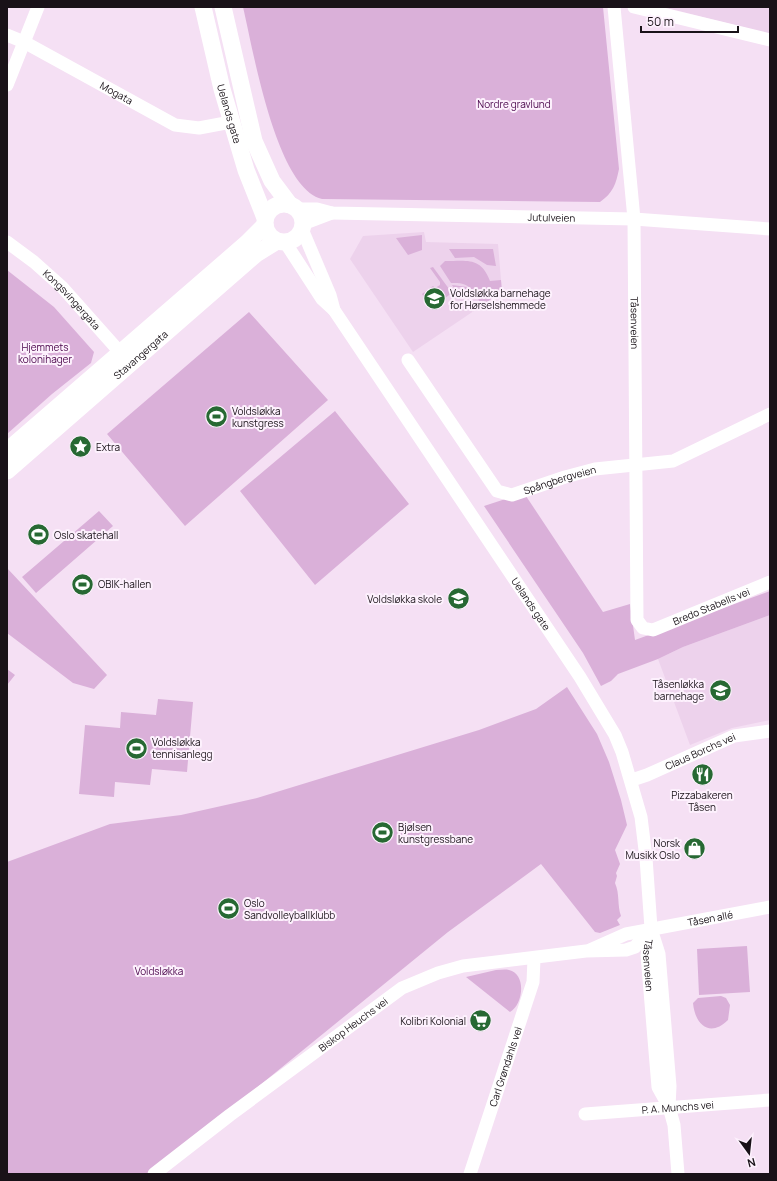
<svg xmlns="http://www.w3.org/2000/svg" width="777" height="1181" viewBox="0 0 777 1181" font-family="Manrope,sans-serif">
	<style>
		.built { fill: #edd2ec }
		.green { fill: #dab0d9 }
		.lines { fill: none; stroke-linecap: round; stroke-linejoin: round }
		.minor { stroke: #fff; stroke-width: 13 }
		.major { stroke: #fff; stroke-width: 17 }
		.labels { text-anchor: middle; stroke-width: 4; stroke-linejoin: round; paint-order: stroke }
		.street-label { font-size: 10px; fill: #191218; stroke: #fdf1fd }
		.park-label { font-size: 10px; fill: #49044a; stroke: #fdf1fd }
		.poi-label { font-size: 10px; fill: #191218; stroke: #fdf1fd; text-anchor: start }
	</style>
	<rect width="100%" height="100%" fill="#f5e0f4"/>
	<path class="built" d="M 663,7 L 770,7 L 770,34 Z
		M 424,232 L 426,242 L 498,244 L 502,292 L 413,352 L 350,259 L 363,236 Z
		M 770,615 L 770,720 L 732,728 L 690,745 L 658,659 L 683,647 Z"/>
	<path class="green" d="M 243,7 L 603,7 L 619,169 C 616,184 613,193 600,202 L 322,199 C 276,188 253,49 243,7 Z
		M 422,235 L 422,250 L 408,255 L 396,238 Z
		M 449,249 L 493,249 L 496,266 L 487,265 L 474,257 L 455,258 Z
		M 445,261 C 468,261 481,257 490,281 L 501,280 L 502,292 L 482,305 C 472,290 471,282 451,283 L 440,266 Z
		M 433,267 L 452,293 L 431,308 L 422,294 L 433,286 L 435,288 L 440,285 L 440,282 L 430,268 Z
		M 7,270 L 54,307 L 94,352 L 91,363 L 52,394 L 7,434 Z
		M 452,285 L 467,287 L 473,296 L 469,299 L 461,287 L 454,288 Z
		M 249,312 L 328,400 L 185,526 L 107,434 Z
		M 335,411 L 409,504 L 315,585 L 240,491 Z
		M 524,493 L 603,612 L 630,604 L 635,640 L 770,591 L 770,615 L 683,647 L 658,659 L 618,674 L 611,681 L 601,686 L 583,653 L 484,506 Z
		M 99,511 L 113,526 L 36,593 L 22,577 Z
		M 7,568 L 107,675 L 94,689 L 73,683 L 7,633 Z
		M 7,669 L 15,675 L 7,685 Z
		M 567,687 L 597,734 L 609,762 L 621,800 L 627,825 L 615,850 L 620,864 L 616,873 L 617,876 L 615,883 C 620,894 617,905 621,916 L 617,920 L 620,925 L 600,933 L 595,932 L 541,864 L 448,932 L 151,1174 L 7,1174 L 7,862 L 110,824 L 181,815 L 257,798 L 479,730 L 536,709 Z
		M 158,699 L 193,702 L 187,772 L 152,769 L 150,785 L 115,782 L 114,797 L 79,794 L 85,725 L 120,728 L 121,712 L 156,715 Z
		M 747,946 L 750,992 L 699,995 L 697,949 Z
		M 496,970 C 500,970 505,969 509,970 C 527,974 523,1005 510,1012 L 466,977 Z
		M 721,996 L 726,998 L 730,1005 L 728,1020 C 710,1038 695,1025 693,1003 L 698,998 Z"/>
	<g class="lines">
		<g class="minor">
			<path id="s1" d="M 614,7 L 634,219 L 637,620 L 643,628 L 653,630 L 770,582"/>
			<path d="M 634,7 L 770,40"/>
			<path id="s2" d="M 7,35 L 24,42 L 175,125 L 199,128 L 231,122"/>
			<path d="M 7,85 L 38,7"/>
			<path id="s3" d="M 296,209 L 317,209 L 332,213 L 634,219 L 770,229"/>
			<path d="M 303,224 L 332,213"/>
			<path d="M 302,229 L 330,295 L 334,310"/>
			<path id="s4" d="M 7,242 L 34,262 L 62,287 L 126,359"/>
			<path id="s5" d="M 285,242 L 322,299 L 334,310 L 580,677 L 615,735 L 622,752 L 641,817 L 646,858 L 651,928 L 647,955 L 658,1087 L 669,1107 L 674,1125 L 678,1174"/>
			<path id="s6" d="M 408,360 L 497,491 L 512,495 L 565,477 L 595,469 L 673,461 L 770,414"/>
			<path id="s7" d="M 632,780 L 647,775 L 734,736 L 770,731"/>
			<path d="M 652,932 L 659,954 L 670,1086 L 669,1107"/>
			<path id="s8" d="M 590,950 L 626,934 L 770,907"/>
			<path id="s9" d="M 585,1114 L 770,1100"/>
			<path id="s10" d="M 154,1174 L 230,1115 L 402,988 L 438,973 L 463,966 L 586,951 L 626,950 L 635,947 L 650,929"/>
			<path id="s11" d="M 470,1174 L 533,982 L 534,959"/>
		</g>
		<g class="major">
			<path id="s12" d="M 203,7 L 222,89 L 246,170 L 265,218"/>
			<path d="M 223,7 L 254,141 L 272,181 L 290,205"/>
			<circle cx="284" cy="223" r="19"/>
			<path d="M 7,451 L 247,243 L 265,225"/>
			<path id="s13" d="M 7,471 L 256,254 L 277,241"/>
		</g>
	</g>
	<defs>
		<symbol id="school-disc" viewBox="-11 -11 22 22"><circle r="9.5" fill="#276933" stroke="#fdf1fd"/><path d="M0-5L7-2L0 1L-7-2ZM-4 1L0 2.5L4 1V4Q0 6-4 4Z" fill="#fff"/></symbol>
		<symbol id="stadium-disc" viewBox="-11 -11 22 22"><circle r="9.5" fill="#276933" stroke="#fdf1fd"/><path d="M0-5a6.5 5 0 1 0 0 10a6.5 5 0 1 0 0-10ZM-3.5-1.8h7v3.6h-7Z" fill="#fff"/></symbol>
		<symbol id="sight-disc" viewBox="-11 -11 22 22"><circle r="9.5" fill="#276933" stroke="#fdf1fd"/><path d="M0-6L1.8-2.2L6-1.7L2.9 1.2L3.7 5.4L0 3.3L-3.7 5.4L-2.9 1.2L-6-1.7L-1.8-2.2Z" fill="#fff"/></symbol>
		<symbol id="restaurant-disc" viewBox="-11 -11 22 22"><circle r="9.5" fill="#276933" stroke="#fdf1fd"/><path d="M-5-6h1v4h1v-4h1v4h1v-4h1v5L-1.5 .5V6h-2V.5L-5-1ZM5-6V6H3V1.5H1.5Q1.5-4 5-6Z" fill="#fff"/></symbol>
		<symbol id="shop-disc" viewBox="-11 -11 22 22"><circle r="9.5" fill="#276933" stroke="#fdf1fd"/><path d="M-5-2.5h2.3a2.7 3.5 0 0 1 5.4 0H5L5.5 6h-11ZM-1.5-2.5h3a1.5 2.3 0 0 0-3 0Z" fill="#fff"/></symbol>
		<symbol id="supermarket-disc" viewBox="-11 -11 22 22"><circle r="9.5" fill="#276933" stroke="#fdf1fd"/><path d="M-6-5.5h2.5l.6 2H6L4.5 2H-2.5L-4.4-4H-6ZM-1.5 3.2a1.3 1.3 0 1 0 .1 0ZM3 3.2a1.3 1.3 0 1 0 .1 0Z" fill="#fff"/></symbol>
	</defs>
	<g fill-rule="evenodd">
		<use href="#school-disc" x="422" y="286" width="25" height="25"/>
		<use href="#stadium-disc" x="204" y="404" width="25" height="25"/>
		<use href="#sight-disc" x="68" y="434" width="25" height="25"/>
		<use href="#stadium-disc" x="26" y="522" width="25" height="25"/>
		<use href="#stadium-disc" x="70" y="572" width="25" height="25"/>
		<use href="#school-disc" x="446" y="586" width="25" height="25"/>
		<use href="#school-disc" x="708" y="678" width="25" height="25"/>
		<use href="#stadium-disc" x="124" y="736" width="25" height="25"/>
		<use href="#restaurant-disc" x="690" y="762" width="25" height="25"/>
		<use href="#stadium-disc" x="370" y="820" width="25" height="25"/>
		<use href="#shop-disc" x="682" y="836" width="25" height="25"/>
		<use href="#stadium-disc" x="216" y="896" width="25" height="25"/>
		<use href="#supermarket-disc" x="468" y="1008" width="25" height="25"/>
	</g>
	<g class="labels">
		<g class="street-label">
			<text dy="4" stroke="none"><textPath href="#s2" startOffset="124">Mogata</textPath></text>
			<text dy="4" stroke="none"><textPath href="#s12" startOffset="110">Uelands gate</textPath></text>
			<text dy="4" stroke="none"><textPath href="#s3" startOffset="256">Jutulveien</textPath></text>
			<text dy="4" stroke="none"><textPath href="#s4" startOffset="87">Kongsvingergata</textPath></text>
			<text dy="4" stroke="none"><textPath href="#s1" startOffset="317">Tåsenveien</textPath></text>
			<text dy="4" stroke="none"><textPath href="#s13" startOffset="177">Stavangergata</textPath></text>
			<text dy="4" stroke="none"><textPath href="#s6" startOffset="224">Spångbergveien</textPath></text>
			<text dy="4" stroke="none"><textPath href="#s5" startOffset="438">Uelands gate</textPath></text>
			<text dy="4" stroke="none"><textPath href="#s1" startOffset="697">Bredo Stabells vei</textPath></text>
			<text dy="4" stroke="none"><textPath href="#s7" startOffset="74">Claus Borchs vei</textPath></text>
			<text dy="4" stroke="none"><textPath href="#s8" startOffset="125">Tåsen allé</textPath></text>
			<text dy="4" stroke="none"><textPath href="#s5" startOffset="829">Tåsenveien</textPath></text>
			<text dy="4" stroke="none"><textPath href="#s10" startOffset="249">Biskop Heuchs vei</textPath></text>
			<text dy="4" stroke="none"><textPath href="#s11" startOffset="113">Carl Grøndahls vei</textPath></text>
			<text dy="4" stroke="none"><textPath href="#s9" startOffset="93">P. A. Munchs vei</textPath></text>
		</g>
		<g class="park-label">
			<text x="514" y="108">Nordre gravlund</text>
			<text x="45" y="351">Hjemmets<tspan x="45" dy="12">kolonihager</tspan></text>
			<text x="159" y="975">Voldsløkka</text>
		</g>
		<g class="poi-label">
			<text x="450" y="297">Voldsløkka barnehage<tspan x="450" dy="12">for Hørselshemmede</tspan></text>
			<text x="232" y="415">Voldsløkka<tspan x="232" dy="12">kunstgress</tspan></text>
			<text x="96" y="451">Extra</text>
			<text x="54" y="539">Oslo skatehall</text>
			<text x="98" y="588">OBIK-hallen</text>
			<text x="442" y="603" text-anchor="end">Voldsløkka skole</text>
			<text x="704" y="688" text-anchor="end">Tåsenløkka<tspan x="704" dy="12">barnehage</tspan></text>
			<text x="152" y="746">Voldsløkka<tspan x="152" dy="12">tennisanlegg</tspan></text>
			<text x="702" y="799" text-anchor="middle">Pizzabakeren<tspan x="702" dy="12">Tåsen</tspan></text>
			<text x="398" y="831">Bjølsen<tspan x="398" dy="12">kunstgressbane</tspan></text>
			<text x="680" y="847" text-anchor="end">Norsk<tspan x="680" dy="12">Musikk Oslo</tspan></text>
			<text x="244" y="907">Oslo<tspan x="244" dy="12">Sandvolleyballklubb</tspan></text>
			<text x="466" y="1025" text-anchor="end">Kolibri Kolonial</text>
		</g>
	</g>
	<rect width="777" height="1181" fill="none" stroke="#191218" stroke-width="16"/>
	<g transform="translate(749 1153) rotate(165)" stroke="#fdf1fd" stroke-width="3" paint-order="stroke">
	<path d="M0-3L7 15L0 10L-7 15Z" fill="#191218"/>
	<text y="-6" font-size="11" font-weight="bold" text-anchor="middle" fill="#191218">N</text>
	</g>
	<path d="M641 26v6h97v-6" fill="none" stroke="#191218" stroke-width="2"/>
	<text x="647" y="26" font-size="12" fill="#191218" stroke="#fdf1fd" stroke-width="3" paint-order="stroke">50 m</text>
</svg>
